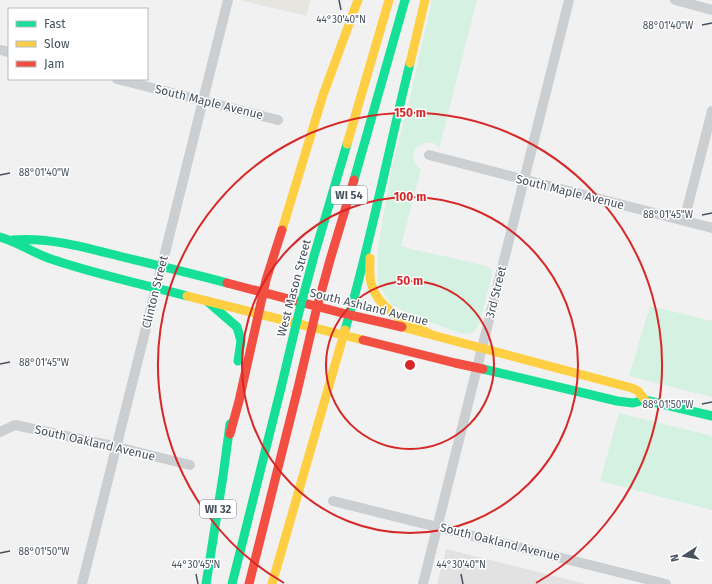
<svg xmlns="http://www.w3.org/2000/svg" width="712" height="584" viewBox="0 0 712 584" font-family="'Fira Sans',sans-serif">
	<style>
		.commercial { fill: #e6e5df }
		.education { fill: #e3e2e3 }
		.green { fill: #d4f1e1 }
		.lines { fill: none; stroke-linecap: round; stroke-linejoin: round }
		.street { stroke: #cccfd2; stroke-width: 10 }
		.fast { stroke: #16e098; stroke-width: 9 }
		.slow { stroke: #ffcf43; stroke-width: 9 }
		.jam { stroke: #f24e42; stroke-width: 9 }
		.fast-bridge { stroke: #16e098; stroke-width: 9 }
		.slow-bridge { stroke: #ffcf43; stroke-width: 9 }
		.jam-bridge { stroke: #f24e42; stroke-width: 9 }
		.ticks { fill: none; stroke: #47515e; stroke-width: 1.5 }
		.ring { fill: none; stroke: #d62828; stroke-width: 2 }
		.labels { text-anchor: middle; stroke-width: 3; stroke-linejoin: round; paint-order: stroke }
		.shield { fill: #fff; stroke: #7e858e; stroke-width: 1 }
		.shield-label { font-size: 11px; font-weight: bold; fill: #47515e }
		.street-label { font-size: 12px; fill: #47515e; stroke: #fff }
		.ticks-label { font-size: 10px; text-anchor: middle; fill: #47515e; stroke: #fff; stroke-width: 3; stroke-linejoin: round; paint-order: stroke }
		.centre { fill: #d62828; stroke: #fff; stroke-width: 2 }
		.ring-label { font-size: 12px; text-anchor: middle; font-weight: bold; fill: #d62828; stroke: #fff; stroke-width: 3; stroke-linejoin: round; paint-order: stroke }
	</style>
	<rect width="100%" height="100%" fill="#f1f1f1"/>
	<path class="commercial" d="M 239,0 L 311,0 L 306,16 Z"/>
	<path class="education" d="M 446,549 L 586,584 L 437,584 Z"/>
	<path class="green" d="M 432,0 L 477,0 L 439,148 L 434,143 C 415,139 405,159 421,169 L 401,246 C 423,253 447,256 469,262 C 477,264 488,265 493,271 C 490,283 487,294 484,306 C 482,313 481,324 475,330 C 472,334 466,334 460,333 L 410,315 L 391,304 L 378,284 L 377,255 L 391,170 L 407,110 Z
		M 650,306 L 712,321 L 712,397 L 629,376 Z
		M 619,413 L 712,436 L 712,510 L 600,481 Z"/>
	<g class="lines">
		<path class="street" d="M 675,0 L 712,10
			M 0,50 L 9,52
			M 117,79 L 278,120
			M 429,155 L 712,228
			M 684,221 L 712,111
			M 0,432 L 15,425 L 117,447 L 190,465
			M 333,501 L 666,584
			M 82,584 L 153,300 L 165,253 L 228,0
			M 423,584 L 569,0"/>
		<path class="fast" d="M 0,237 C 18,242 33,253 51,259 C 95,274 141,284 187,296
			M 13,240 C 52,237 90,249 127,258 C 160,266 194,274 227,283
			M 207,301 L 237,327 L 241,341 L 238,361
			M 345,330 C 371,242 388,152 410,63
			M 483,369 L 617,401 L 633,403 L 645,400 L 712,416
			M 206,584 L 223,476 L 230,424
			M 232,584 L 281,388"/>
		<path class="slow" d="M 410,63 L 425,0
			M 282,230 L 323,95 L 358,0
			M 370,258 C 370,266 369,275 371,283 C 378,310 407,322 430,334
			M 187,296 L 363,340
			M 402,327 L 632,388 L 638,391 L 645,400
			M 272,584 L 345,330"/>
		<path class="jam" d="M 227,283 L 350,315 L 402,327
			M 363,340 L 455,363 L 483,369
			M 230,434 L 239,401 L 266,280 L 282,230
			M 249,584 L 297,392"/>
		<path class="fast-bridge" d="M 354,180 L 405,0
			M 281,388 L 299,312 L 314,256 L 347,144"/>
		<path class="slow-bridge" d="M 347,144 L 389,0"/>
		<path class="jam-bridge" d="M 297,392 L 316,311 L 330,260 L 354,180"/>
	</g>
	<path class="ticks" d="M 339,0 L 341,10M 702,25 L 712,23M 0,175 L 10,173M 702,215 L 712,213M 0,364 L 10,362M 702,404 L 712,402M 0,553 L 10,551M 196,574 L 198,584M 461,574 L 463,584"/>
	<g class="ring">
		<circle cx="410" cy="365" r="84"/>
		<circle cx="410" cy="365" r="168"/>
		<path d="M284 583A252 252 0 1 1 536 583"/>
	</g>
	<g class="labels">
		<g class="shield">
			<rect x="331" y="186" width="36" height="18" rx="3"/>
			<rect x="200" y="500" width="36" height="18" rx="3"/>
		</g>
		<g class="shield-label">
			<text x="349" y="199">WI 54</text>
			<text x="218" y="513">WI 32</text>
		</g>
		<g class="street-label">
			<text transform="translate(209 102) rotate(14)" y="4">South Maple Avenue</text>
			<text transform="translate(570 192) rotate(14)" y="4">South Maple Avenue</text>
			<text transform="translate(294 288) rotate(-75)" y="4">West Mason Street</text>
			<text transform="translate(155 292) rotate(-76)" y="4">Clinton Street</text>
			<text transform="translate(496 292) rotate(-76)" y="4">3rd Street</text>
			<text transform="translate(369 307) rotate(14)" y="4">South Ashland Avenue</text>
			<text transform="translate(95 443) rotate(13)" y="4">South Oakland Avenue</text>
			<text transform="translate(500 542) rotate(14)" y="4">South Oakland Avenue</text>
		</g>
	</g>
	<g class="ticks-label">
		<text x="341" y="23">44°30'40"N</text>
		<text x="668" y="29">88°01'40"W</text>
		<text x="44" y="176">88°01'40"W</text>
		<text x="668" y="218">88°01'45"W</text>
		<text x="44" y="366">88°01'45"W</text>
		<text x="668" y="408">88°01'50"W</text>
		<text x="44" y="555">88°01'50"W</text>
		<text x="196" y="568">44°30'45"N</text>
		<text x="461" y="568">44°30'40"N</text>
	</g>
	<circle cx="410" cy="365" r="6" class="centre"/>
	<g class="ring-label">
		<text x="410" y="117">150 m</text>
		<text x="410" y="201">100 m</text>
		<text x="410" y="285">50 m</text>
	</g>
	<rect x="8" y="8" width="140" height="72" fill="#ffffff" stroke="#b5b9bf"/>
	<rect x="16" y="21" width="20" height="6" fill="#16e098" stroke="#b5b9bf"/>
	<text x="44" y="28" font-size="12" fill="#47515e">Fast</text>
	<rect x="16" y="41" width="20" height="6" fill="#ffcf43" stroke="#b5b9bf"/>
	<text x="44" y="48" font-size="12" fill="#47515e">Slow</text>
	<rect x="16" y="61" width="20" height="6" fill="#f24e42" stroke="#b5b9bf"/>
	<text x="44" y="68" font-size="12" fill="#47515e">Jam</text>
	<g transform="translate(684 556) rotate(258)" stroke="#ffffff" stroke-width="3" paint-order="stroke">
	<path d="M0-3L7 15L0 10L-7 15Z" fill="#47515e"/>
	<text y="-6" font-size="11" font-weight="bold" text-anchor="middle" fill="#47515e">N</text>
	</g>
</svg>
